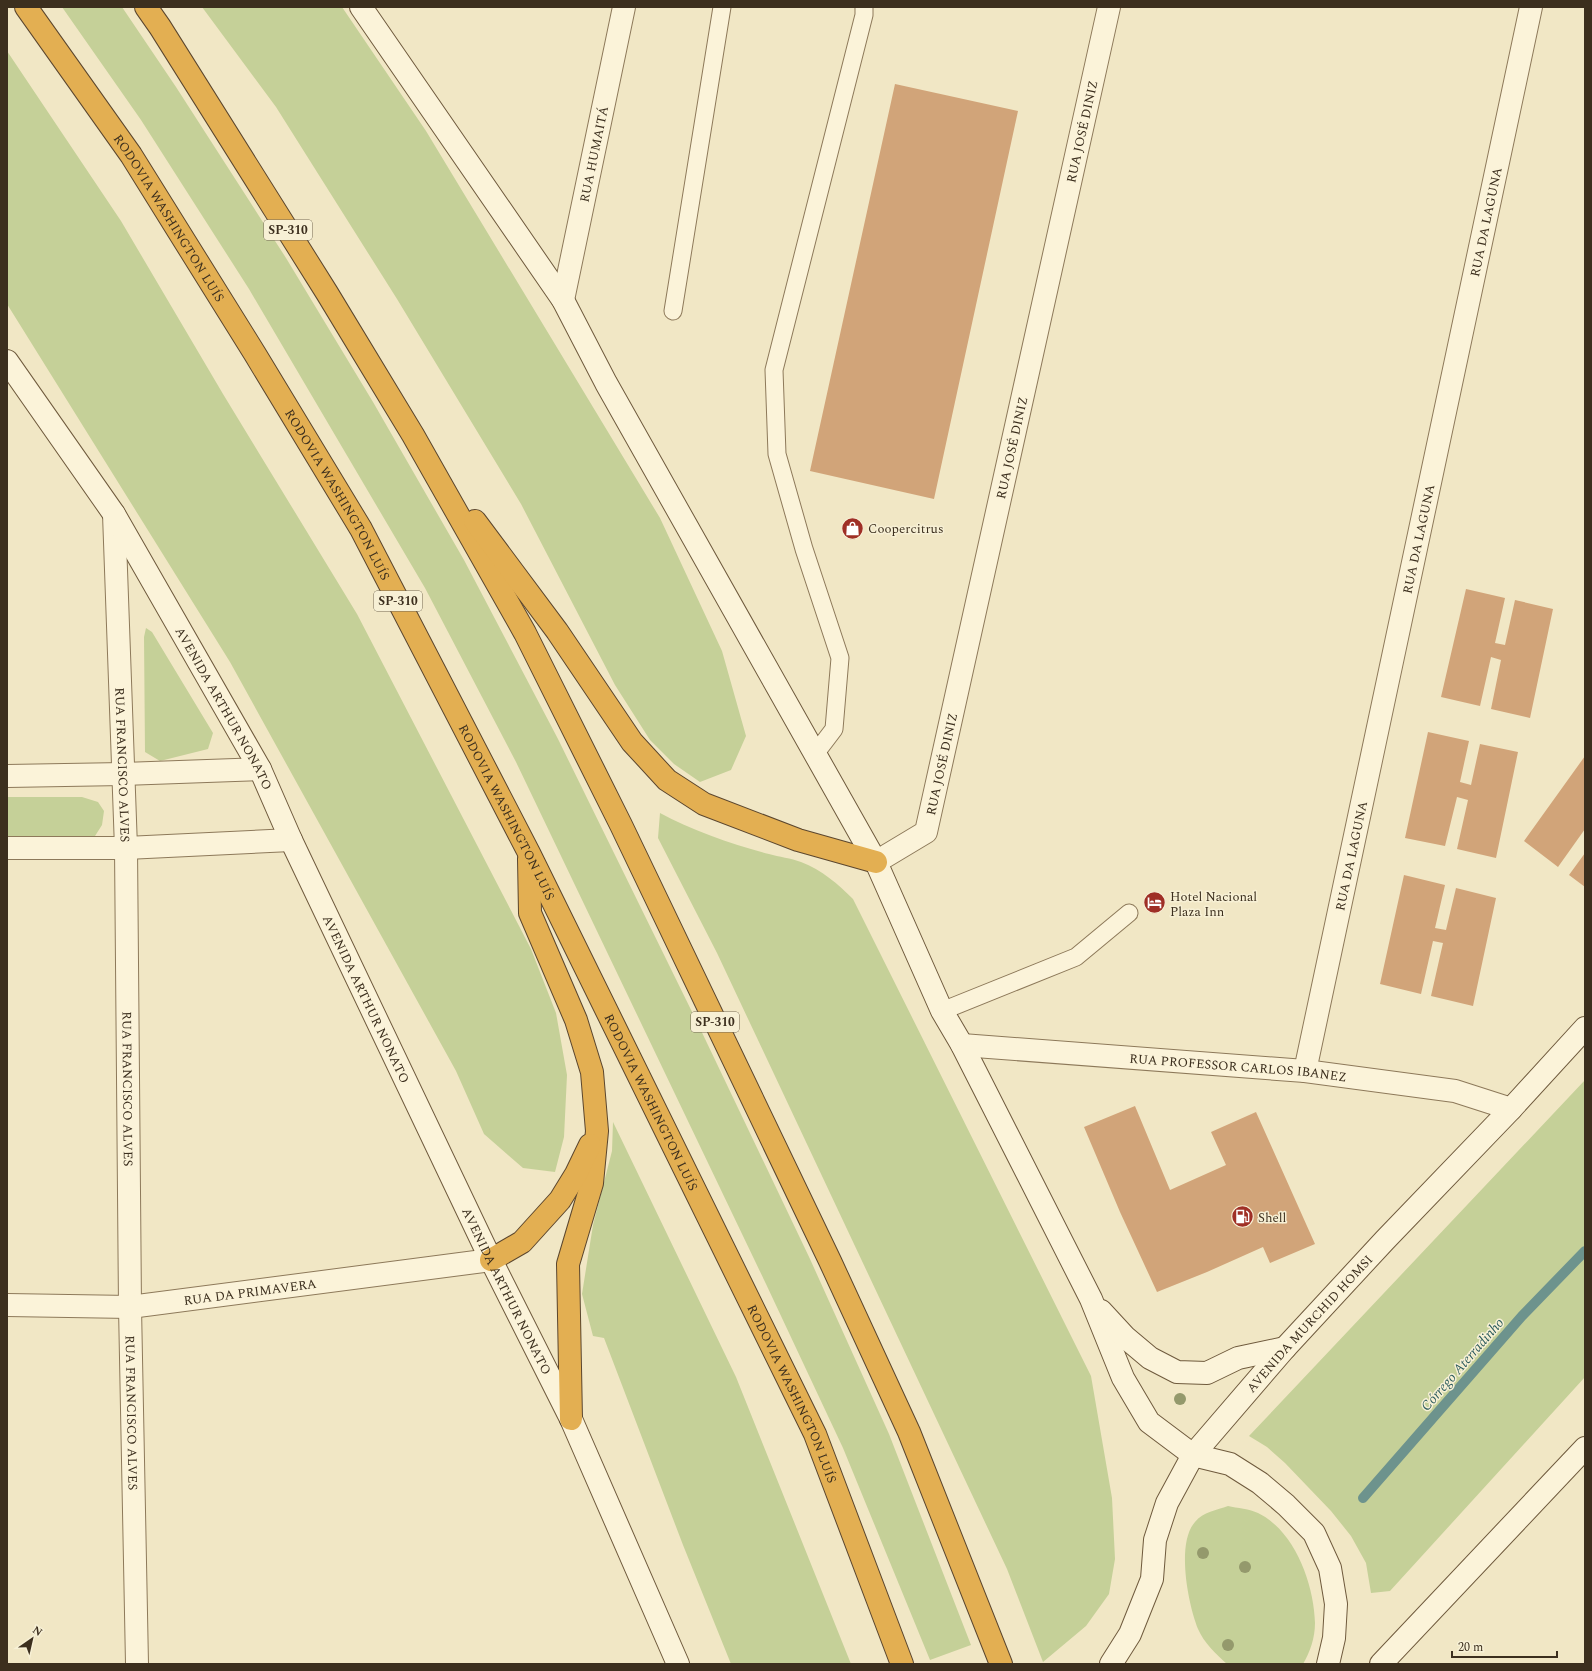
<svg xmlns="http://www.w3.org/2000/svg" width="1592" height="1671" viewBox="0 0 1592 1671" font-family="Spectral,serif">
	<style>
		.green { fill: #c5d098 }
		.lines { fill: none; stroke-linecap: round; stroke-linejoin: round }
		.stream { stroke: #6d938d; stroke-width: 10 }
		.building { fill: #d1a479 }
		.service-casing { stroke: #8d795a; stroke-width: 19 }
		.minor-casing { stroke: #8d795a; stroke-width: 24 }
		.tertiary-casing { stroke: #8d795a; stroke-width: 24 }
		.secondary-casing { stroke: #6f5a3d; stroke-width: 24 }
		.motorway-casing { stroke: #5b462e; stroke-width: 24 }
		.service { stroke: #fbf3d9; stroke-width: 17 }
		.minor { stroke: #fbf3d9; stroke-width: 22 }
		.tertiary { stroke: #fbf3d9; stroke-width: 22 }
		.secondary { stroke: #fbf3d9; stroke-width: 22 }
		.motorway { stroke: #e3af52; stroke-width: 22 }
		.tree { fill: #94996c }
		.labels { text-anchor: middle; stroke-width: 3; stroke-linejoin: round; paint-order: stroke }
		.shield { fill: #f7f0d5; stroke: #746955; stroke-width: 1 }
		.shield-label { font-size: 12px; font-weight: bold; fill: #3c2f1e }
		.street-label { font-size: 13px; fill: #3c2f1e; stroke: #f7f0d5 }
		.poi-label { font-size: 13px; fill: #3c2f1e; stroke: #f7f0d5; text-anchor: start }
		.water-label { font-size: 14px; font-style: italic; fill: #2d5c5d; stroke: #f7f0d5 }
	</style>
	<rect width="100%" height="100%" fill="#f1e7c5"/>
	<path class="green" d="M 62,7 L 122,7 L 176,87 L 286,258 L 373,402 L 464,560 L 558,739 L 696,1020 L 810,1259 L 889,1434 L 971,1645 L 930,1660 L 843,1448 L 766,1284 L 516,762 L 425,588 L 249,289 L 141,120 Z
		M 202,7 L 342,7 L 426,131 L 660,518 L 722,651 L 746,736 L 731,770 L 700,782 L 674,764 L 650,740 L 615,685 L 521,504 L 397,299 L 276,107 Z
		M 7,51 L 121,221 L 223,394 L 357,614 L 531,949 L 556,1013 L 567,1075 L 564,1137 L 555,1172 L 523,1168 L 484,1134 L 456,1071 L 230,662 L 7,304 Z
		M 146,628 L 152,632 L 213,733 L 208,749 L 160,761 L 145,752 L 144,637 Z
		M 7,797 L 82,797 L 98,802 L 104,811 L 102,825 L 95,836 L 64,839 L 7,839 Z
		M 660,813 C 691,830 734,845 769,854 C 779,857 791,858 801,862 C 822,870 838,884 853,899 L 1091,1376 L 1112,1498 L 1115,1559 L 1109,1594 L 1086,1626 L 1043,1662 L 1007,1569 L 717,953 L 658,838 Z
		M 1585,1080 L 1585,1377 L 1390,1591 L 1371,1593 L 1366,1563 L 1351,1536 L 1331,1511 L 1285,1463 L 1267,1447 L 1249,1436 Z
		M 613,1122 L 736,1377 L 851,1664 L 731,1664 L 683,1545 L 604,1338 L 593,1336 L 582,1294 L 593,1225 L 612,1151 Z
		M 1228,1506 C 1237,1508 1250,1509 1258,1513 C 1295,1531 1314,1584 1315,1623 C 1315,1638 1310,1652 1303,1664 L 1227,1664 C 1216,1654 1204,1643 1198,1629 C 1188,1604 1176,1543 1195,1522 C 1203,1512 1217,1510 1228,1506 Z"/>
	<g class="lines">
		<path class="stream" d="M 1363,1498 L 1522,1316 L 1585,1251"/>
	</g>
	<path class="building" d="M 895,84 L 1018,111 L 934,499 L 810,471 Z
		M 1466,589 L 1505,598 L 1495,643 L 1505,645 L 1515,600 L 1553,609 L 1530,718 L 1491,709 L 1501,660 L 1491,657 L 1480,706 L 1441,697 Z
		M 1428,732 L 1469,741 L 1460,782 L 1471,785 L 1480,744 L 1518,752 L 1496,858 L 1457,849 L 1468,800 L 1457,797 L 1445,846 L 1405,838 Z
		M 1585,756 L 1585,829 L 1558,867 L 1524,841 Z
		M 1585,853 L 1585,887 L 1569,875 Z
		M 1404,875 L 1445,885 L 1435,928 L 1446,930 L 1456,888 L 1496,898 L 1473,1006 L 1431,996 L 1443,943 L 1433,941 L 1421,994 L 1380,984 Z
		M 1135,1106 L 1170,1190 L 1226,1165 L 1211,1132 L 1256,1112 L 1315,1244 L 1270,1263 L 1263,1247 L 1207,1272 L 1157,1292 L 1120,1212 L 1084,1127 Z"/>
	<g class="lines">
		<defs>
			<path id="service" d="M 673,311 L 722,7
				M 815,754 L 834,729 L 840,658 L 804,549 L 777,454 L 774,370 L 864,15 L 864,7
				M 942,1011 L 1076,957 L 1129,913"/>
			<g id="minor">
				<path id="s1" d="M 563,300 L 624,7"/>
				<path id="s2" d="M 114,514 L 126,848 L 130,1307 L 137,1664"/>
				<path id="s3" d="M 876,862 L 926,832 L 1109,7"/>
				<path id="s4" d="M 962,1045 L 1305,1071 L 1455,1091 L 1511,1109"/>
				<path id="s5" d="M 1305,1071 L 1531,7"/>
				<path id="s6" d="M 7,1305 L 130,1307 L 491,1260"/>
			</g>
			<path id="tertiary" d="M 7,776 L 123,774 L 260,769
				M 7,848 L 126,848 L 291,840"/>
			<g id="secondary">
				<path d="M 361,7 L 563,300 L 606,383 L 876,862 L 942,1011 L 962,1045 L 1091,1299 L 1123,1378 L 1149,1422 L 1193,1455 L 1230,1464 L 1260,1483 L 1286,1505 L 1314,1533 L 1330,1568 L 1336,1604 L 1334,1638 L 1328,1664"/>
				<path id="s7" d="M 7,361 L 114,514 L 260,769 L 291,840 L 491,1260 L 571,1419 L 678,1664"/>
				<path d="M 1101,1311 L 1125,1337 L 1150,1358 L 1177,1372 L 1207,1373 L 1238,1358 L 1285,1348"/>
				<path id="s8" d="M 1111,1664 L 1130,1634 L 1152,1579 L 1155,1540 L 1167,1503 L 1193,1455 L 1285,1348 L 1385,1240 L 1511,1109 L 1585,1028"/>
				<path d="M 1381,1664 L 1585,1448"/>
			</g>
			<g id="motorway">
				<path id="s9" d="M 26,7 L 131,155 L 255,354 L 361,529 L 529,853 L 815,1434 L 902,1664"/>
				<path d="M 146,7 L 160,27 L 327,293 L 413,435 L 525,633 L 621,825 L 830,1261 L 909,1432 L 1001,1664"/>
				<path d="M 475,521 L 557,631 L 632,742 L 667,780 L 704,804 L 798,840 L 876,862"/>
				<path d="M 529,859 L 530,913 L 576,1020 L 592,1072 L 597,1131 L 592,1183 L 568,1264 L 571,1419"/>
				<path d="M 491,1260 L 522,1242 L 560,1200 L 576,1174 L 590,1145"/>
			</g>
		</defs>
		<use href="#service" class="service-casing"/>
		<use href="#minor" class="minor-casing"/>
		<use href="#tertiary" class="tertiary-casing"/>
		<use href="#secondary" class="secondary-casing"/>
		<use href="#motorway" class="motorway-casing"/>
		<use href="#service" class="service"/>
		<use href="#minor" class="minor"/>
		<use href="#tertiary" class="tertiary"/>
		<use href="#secondary" class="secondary"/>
		<use href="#motorway" class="motorway"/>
	</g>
	<g class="tree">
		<circle cx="1180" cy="1399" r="6"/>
		<circle cx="1203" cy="1553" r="6"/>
		<circle cx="1245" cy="1567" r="6"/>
		<circle cx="1228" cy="1645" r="6"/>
	</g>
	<defs>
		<symbol id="shop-disc" viewBox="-11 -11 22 22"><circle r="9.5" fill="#9f2f26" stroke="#f7f0d5"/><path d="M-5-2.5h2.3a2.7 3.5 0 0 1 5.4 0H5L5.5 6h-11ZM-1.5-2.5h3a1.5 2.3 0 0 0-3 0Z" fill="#fff"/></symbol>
		<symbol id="hotel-disc" viewBox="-11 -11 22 22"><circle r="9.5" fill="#9f2f26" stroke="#f7f0d5"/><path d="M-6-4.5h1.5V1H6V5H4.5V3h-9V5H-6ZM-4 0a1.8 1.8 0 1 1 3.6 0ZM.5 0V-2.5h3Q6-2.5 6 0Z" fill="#fff"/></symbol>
		<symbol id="fuel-disc" viewBox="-11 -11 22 22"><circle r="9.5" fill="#9f2f26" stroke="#f7f0d5"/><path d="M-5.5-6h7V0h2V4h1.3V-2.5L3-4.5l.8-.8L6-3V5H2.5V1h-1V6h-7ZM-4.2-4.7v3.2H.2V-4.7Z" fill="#fff"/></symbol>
	</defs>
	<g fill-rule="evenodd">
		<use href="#shop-disc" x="840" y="516" width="25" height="25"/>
		<use href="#hotel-disc" x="1142" y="890" width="25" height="25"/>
		<use href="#fuel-disc" x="1230" y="1204" width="25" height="25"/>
	</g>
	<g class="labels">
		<g class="shield">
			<rect x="264" y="220" width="48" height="20" rx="3"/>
			<rect x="374" y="591" width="48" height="20" rx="3"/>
			<rect x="691" y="1012" width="48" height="20" rx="3"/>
		</g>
		<g class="shield-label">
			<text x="288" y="234">SP-310</text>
			<text x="398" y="605">SP-310</text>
			<text x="715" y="1026">SP-310</text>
		</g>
		<g class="street-label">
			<text dy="5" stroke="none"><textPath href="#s3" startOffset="776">RUA JOSÉ DINIZ</textPath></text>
			<text dy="5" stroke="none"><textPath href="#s1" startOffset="149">RUA HUMAITÁ</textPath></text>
			<text dy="5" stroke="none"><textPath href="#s9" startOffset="255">RODOVIA WASHINGTON LUÍS</textPath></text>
			<text dy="5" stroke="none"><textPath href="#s5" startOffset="868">RUA DA LAGUNA</textPath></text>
			<text dy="5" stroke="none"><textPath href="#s3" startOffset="452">RUA JOSÉ DINIZ</textPath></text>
			<text dy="5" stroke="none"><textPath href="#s9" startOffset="579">RODOVIA WASHINGTON LUÍS</textPath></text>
			<text dy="5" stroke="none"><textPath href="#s5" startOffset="544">RUA DA LAGUNA</textPath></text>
			<text dy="5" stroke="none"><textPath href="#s7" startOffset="410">AVENIDA ARTHUR NONATO</textPath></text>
			<text dy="5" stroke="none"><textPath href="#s3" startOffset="128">RUA JOSÉ DINIZ</textPath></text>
			<text dy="5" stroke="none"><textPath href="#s2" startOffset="251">RUA FRANCISCO ALVES</textPath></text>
			<text dy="5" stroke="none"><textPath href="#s9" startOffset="939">RODOVIA WASHINGTON LUÍS</textPath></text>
			<text dy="5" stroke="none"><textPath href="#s5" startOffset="220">RUA DA LAGUNA</textPath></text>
			<text dy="5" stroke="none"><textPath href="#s7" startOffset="734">AVENIDA ARTHUR NONATO</textPath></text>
			<text dy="5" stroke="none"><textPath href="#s4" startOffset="277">RUA PROFESSOR CARLOS IBANEZ</textPath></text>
			<text dy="5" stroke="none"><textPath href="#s2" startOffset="575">RUA FRANCISCO ALVES</textPath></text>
			<text dy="5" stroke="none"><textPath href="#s9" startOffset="1263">RODOVIA WASHINGTON LUÍS</textPath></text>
			<text dy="5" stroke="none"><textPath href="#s6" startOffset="244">RUA DA PRIMAVERA</textPath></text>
			<text dy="5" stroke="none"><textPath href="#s7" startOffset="1058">AVENIDA ARTHUR NONATO</textPath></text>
			<text dy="5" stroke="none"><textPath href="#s8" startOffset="403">AVENIDA MURCHID HOMSI</textPath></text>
			<text dy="5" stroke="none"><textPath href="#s9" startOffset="1587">RODOVIA WASHINGTON LUÍS</textPath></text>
			<text dy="5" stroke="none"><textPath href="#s2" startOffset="899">RUA FRANCISCO ALVES</textPath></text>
		</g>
		<g class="poi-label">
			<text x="868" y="533">Coopercitrus</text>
			<text x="1170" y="901">Hotel Nacional<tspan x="1170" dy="15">Plaza Inn</tspan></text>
			<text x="1258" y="1222">Shell</text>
		</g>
		<g class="water-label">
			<text transform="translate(1462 1364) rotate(-49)" y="5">Córrego Aterradinho</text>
		</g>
	</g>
	<rect width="1592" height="1671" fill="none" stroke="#3c2f1e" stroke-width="16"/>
	<g transform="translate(32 1639) rotate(34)" stroke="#f7f0d5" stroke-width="3" paint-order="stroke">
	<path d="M0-3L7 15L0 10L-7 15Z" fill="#3c2f1e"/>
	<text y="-6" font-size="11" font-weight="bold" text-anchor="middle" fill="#3c2f1e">N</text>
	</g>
	<path d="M1452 1651v6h105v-6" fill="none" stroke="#3c2f1e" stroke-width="2"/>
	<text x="1458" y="1651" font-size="12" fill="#3c2f1e" stroke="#f7f0d5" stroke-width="3" paint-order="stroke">20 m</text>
</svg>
